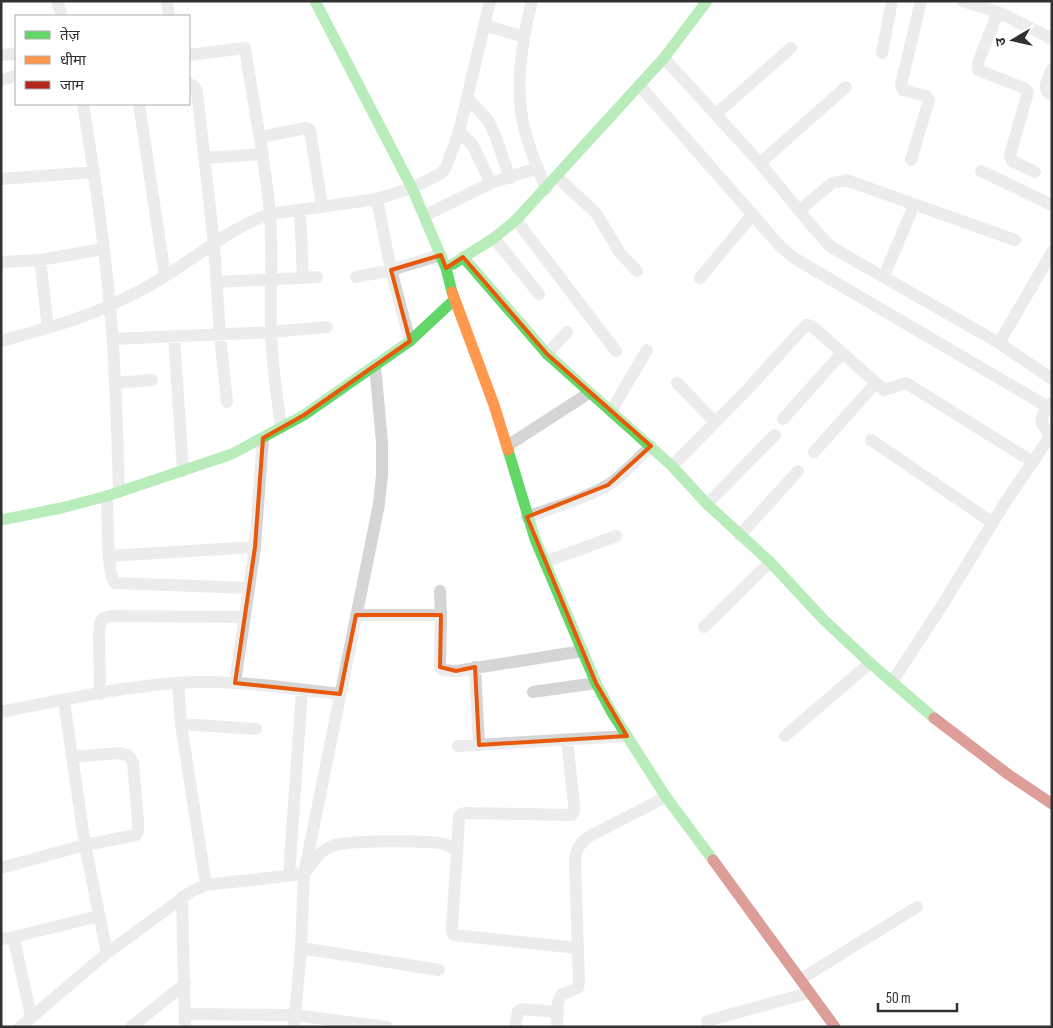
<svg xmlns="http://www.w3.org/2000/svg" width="1053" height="1028" viewBox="0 0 1053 1028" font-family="'Sofia Sans Condensed','Noto Sans Devanagari',sans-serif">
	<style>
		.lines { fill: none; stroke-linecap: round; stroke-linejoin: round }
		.street { stroke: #d5d5d5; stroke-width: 12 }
		.fast { stroke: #63d668; stroke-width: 11 }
		.slow { stroke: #ff974d; stroke-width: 11 }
		.jam { stroke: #b3261e; stroke-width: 11 }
		.marked { fill: none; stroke: #e8590c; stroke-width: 4; stroke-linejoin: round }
	</style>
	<rect width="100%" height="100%" fill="#fff"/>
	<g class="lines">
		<path class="street" d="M 57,1 L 62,16
			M 167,1 L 169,16
			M 532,1 C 522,40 514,91 525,131 C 530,150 538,170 546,189
			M 962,1 L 998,12 L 1052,39
			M 998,12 L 978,63 L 978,70 L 1024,88 L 1028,92 L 1010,155 L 1012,161 L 1035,172
			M 484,25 L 524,37
			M 882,53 L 892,1
			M 1,55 L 16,54
			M 189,55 L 245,48 C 253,103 265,158 270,214 C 273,253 270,293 271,332 C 272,364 277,396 281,427
			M 664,58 L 760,163 L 817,232 L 831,247 L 999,343 L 1052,379
			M 1052,69 C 1048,79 1040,90 1052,95
			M 1,80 L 16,76
			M 189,84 L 194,86 L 197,92 L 214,244 L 220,335 L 227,402
			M 639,85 L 780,246 L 794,258 L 1048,407
			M 468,99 L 488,120 L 495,135 L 510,178
			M 83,104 C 94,171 104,239 110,307 C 116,368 117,431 119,492
			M 139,104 L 165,276
			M 716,114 L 791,48
			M 459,132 L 472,144 L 491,183
			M 261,137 L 306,128 L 310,130 L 322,206
			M 204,158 L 263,154
			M 911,160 L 929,100 L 926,96 L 903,90 L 901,85 L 921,1
			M 760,163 L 846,87
			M 981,171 L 1052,205
			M 557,177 L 596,213 L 620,253 L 637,271
			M 1,179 L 94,172
			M 377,199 L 391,270 L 410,341
			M 300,210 L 303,278
			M 800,210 L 832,183 L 846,180 L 1015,240
			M 424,216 L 491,183 L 538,168
			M 516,220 L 616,351
			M 494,238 L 539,294
			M 40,260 L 48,328
			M 1,262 L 40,260 L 103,249
			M 884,276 L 914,205
			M 356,277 L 391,270 L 441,255
			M 700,278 L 753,214
			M 217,282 L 317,277
			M 174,336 L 183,471
			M 113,339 L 271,332 L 327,327
			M 1,341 C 38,331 76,321 111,305 C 129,297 148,287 165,276 C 200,255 231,227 270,214 L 377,199 L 412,188 L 442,173 L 446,167 L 459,132 L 490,1
			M 999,343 L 1052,252
			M 547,354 L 567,332
			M 115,383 L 152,380
			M 677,383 L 715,422
			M 1052,403 C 1039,416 1037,424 1052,435
			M 611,411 L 647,350
			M 783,419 L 842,353
			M 871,440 L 993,523
			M 507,446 L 589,393
			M 814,452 L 876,383
			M 672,466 L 748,389 L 806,325 L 812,326 L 884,390 L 906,383 L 1033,462
			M 107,496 C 108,512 106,573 115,583 L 249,588
			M 707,504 L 775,435
			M 527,517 C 551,508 590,497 611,483 C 625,473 638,458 651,446
			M 740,535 L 798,471
			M 109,556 L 255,547
			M 545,562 L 616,536
			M 440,591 L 441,615 L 440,667 L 443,670 L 456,671 L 583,651
			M 356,615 L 441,615
			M 704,627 L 770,562
			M 475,667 L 479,745
			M 892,682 L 943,604 L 1006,501 L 1051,435
			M 178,683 L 181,724 L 206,885
			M 235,683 L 255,547 L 263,438
			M 533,692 L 596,683
			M 100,694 L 99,633 L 100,624 L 103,618 L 112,616 L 245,617
			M 64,701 L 85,845 L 107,953
			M 1,712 C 59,701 118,687 177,683 C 231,679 286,688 340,694
			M 181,724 L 256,729
			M 785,736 L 870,663
			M 458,746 L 627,736
			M 457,853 L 459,817 L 461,814 L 466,813 L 572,815 L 574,811 L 574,805 L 567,740
			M 1,868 L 85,845 L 136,835 L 138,830 L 138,822 L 133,763 C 130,756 127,754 119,753 L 72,757
			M 289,875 L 302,690
			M 182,897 L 185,1027
			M 10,938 L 99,916
			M 1,939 L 10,938 L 15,944 L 31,1016
			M 301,948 L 439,970
			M 801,979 L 917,907
			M 186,1014 L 294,1015 L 387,1027
			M 707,1021 L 808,993
			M 20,1027 L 107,953 L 192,891 L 206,885 L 304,874 C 312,863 319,851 332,846 C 349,840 426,840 445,844 C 450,846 454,848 457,853 L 452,925 L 452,931 L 454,935 L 578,948
			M 131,1027 L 185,984
			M 294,1027 L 301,948 L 304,874 L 379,504 L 382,475 L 382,443 L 375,365
			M 515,1027 L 518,1011 L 522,1009 L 558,1012
			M 557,1027 L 558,1002 L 561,995 L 578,988 L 579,982 L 575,860 C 576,849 580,844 588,837 L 666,797"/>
		<path class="fast" d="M 315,1 L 412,188 L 446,268 L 452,292
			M 463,257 L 547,354 L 672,466 L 707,504 L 770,562 L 824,620 L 870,663 L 934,718
			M 453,264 L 494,238 L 516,220 L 664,58 L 707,1
			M 508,450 L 535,539 L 596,683 L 611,711 L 666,797 L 713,860
			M 1,520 L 61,508 L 107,496 L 232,454 L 304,415 L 410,341 L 454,300"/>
		<path class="slow" d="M 452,292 L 494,405 L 508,450"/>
		<path class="jam" d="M 934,718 L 1009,775 L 1052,804
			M 713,860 L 835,1027"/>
	</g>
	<path d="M0 0H1053V1028H0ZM 441,255 L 446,268 L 463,257 L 547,354 L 651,446 L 608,485 L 527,517 L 596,683 L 627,736 L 479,745 L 475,667 L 456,671 L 440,667 L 441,615 L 356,615 L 340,694 L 235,683 L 255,547 L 263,438 L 304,415 L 410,341 L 391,270 Z" fill="#fff" fill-opacity=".55" fill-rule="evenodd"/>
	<path class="marked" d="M 441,255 L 446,268 L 463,257 L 547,354 L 651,446 L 608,485 L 527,517 L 596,683 L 627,736 L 479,745 L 475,667 L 456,671 L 440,667 L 441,615 L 356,615 L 340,694 L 235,683 L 255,547 L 263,438 L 304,415 L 410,341 L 391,270 Z"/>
	<rect width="1053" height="1028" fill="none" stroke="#313131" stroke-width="5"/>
	<rect x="15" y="15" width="175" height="90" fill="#ffffff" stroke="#adadad"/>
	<rect x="25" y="31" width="25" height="8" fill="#63d668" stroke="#adadad"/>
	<text x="60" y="40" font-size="15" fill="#313131">तेज़</text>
	<rect x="25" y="56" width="25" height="8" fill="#ff974d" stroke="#adadad"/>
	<text x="60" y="65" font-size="15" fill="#313131">धीमा</text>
	<rect x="25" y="81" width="25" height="8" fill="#b3261e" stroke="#adadad"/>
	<text x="60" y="90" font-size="15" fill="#313131">जाम</text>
	<g transform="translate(1013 40) rotate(261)" stroke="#ffffff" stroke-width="4" paint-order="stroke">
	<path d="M0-4L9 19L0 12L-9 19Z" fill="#313131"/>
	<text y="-8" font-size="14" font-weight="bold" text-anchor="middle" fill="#313131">उ</text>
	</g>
	<path d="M878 1003v8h79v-8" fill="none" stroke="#313131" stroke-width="2.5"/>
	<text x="886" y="1003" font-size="15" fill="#313131" stroke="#ffffff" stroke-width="4" paint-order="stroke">50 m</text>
</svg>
